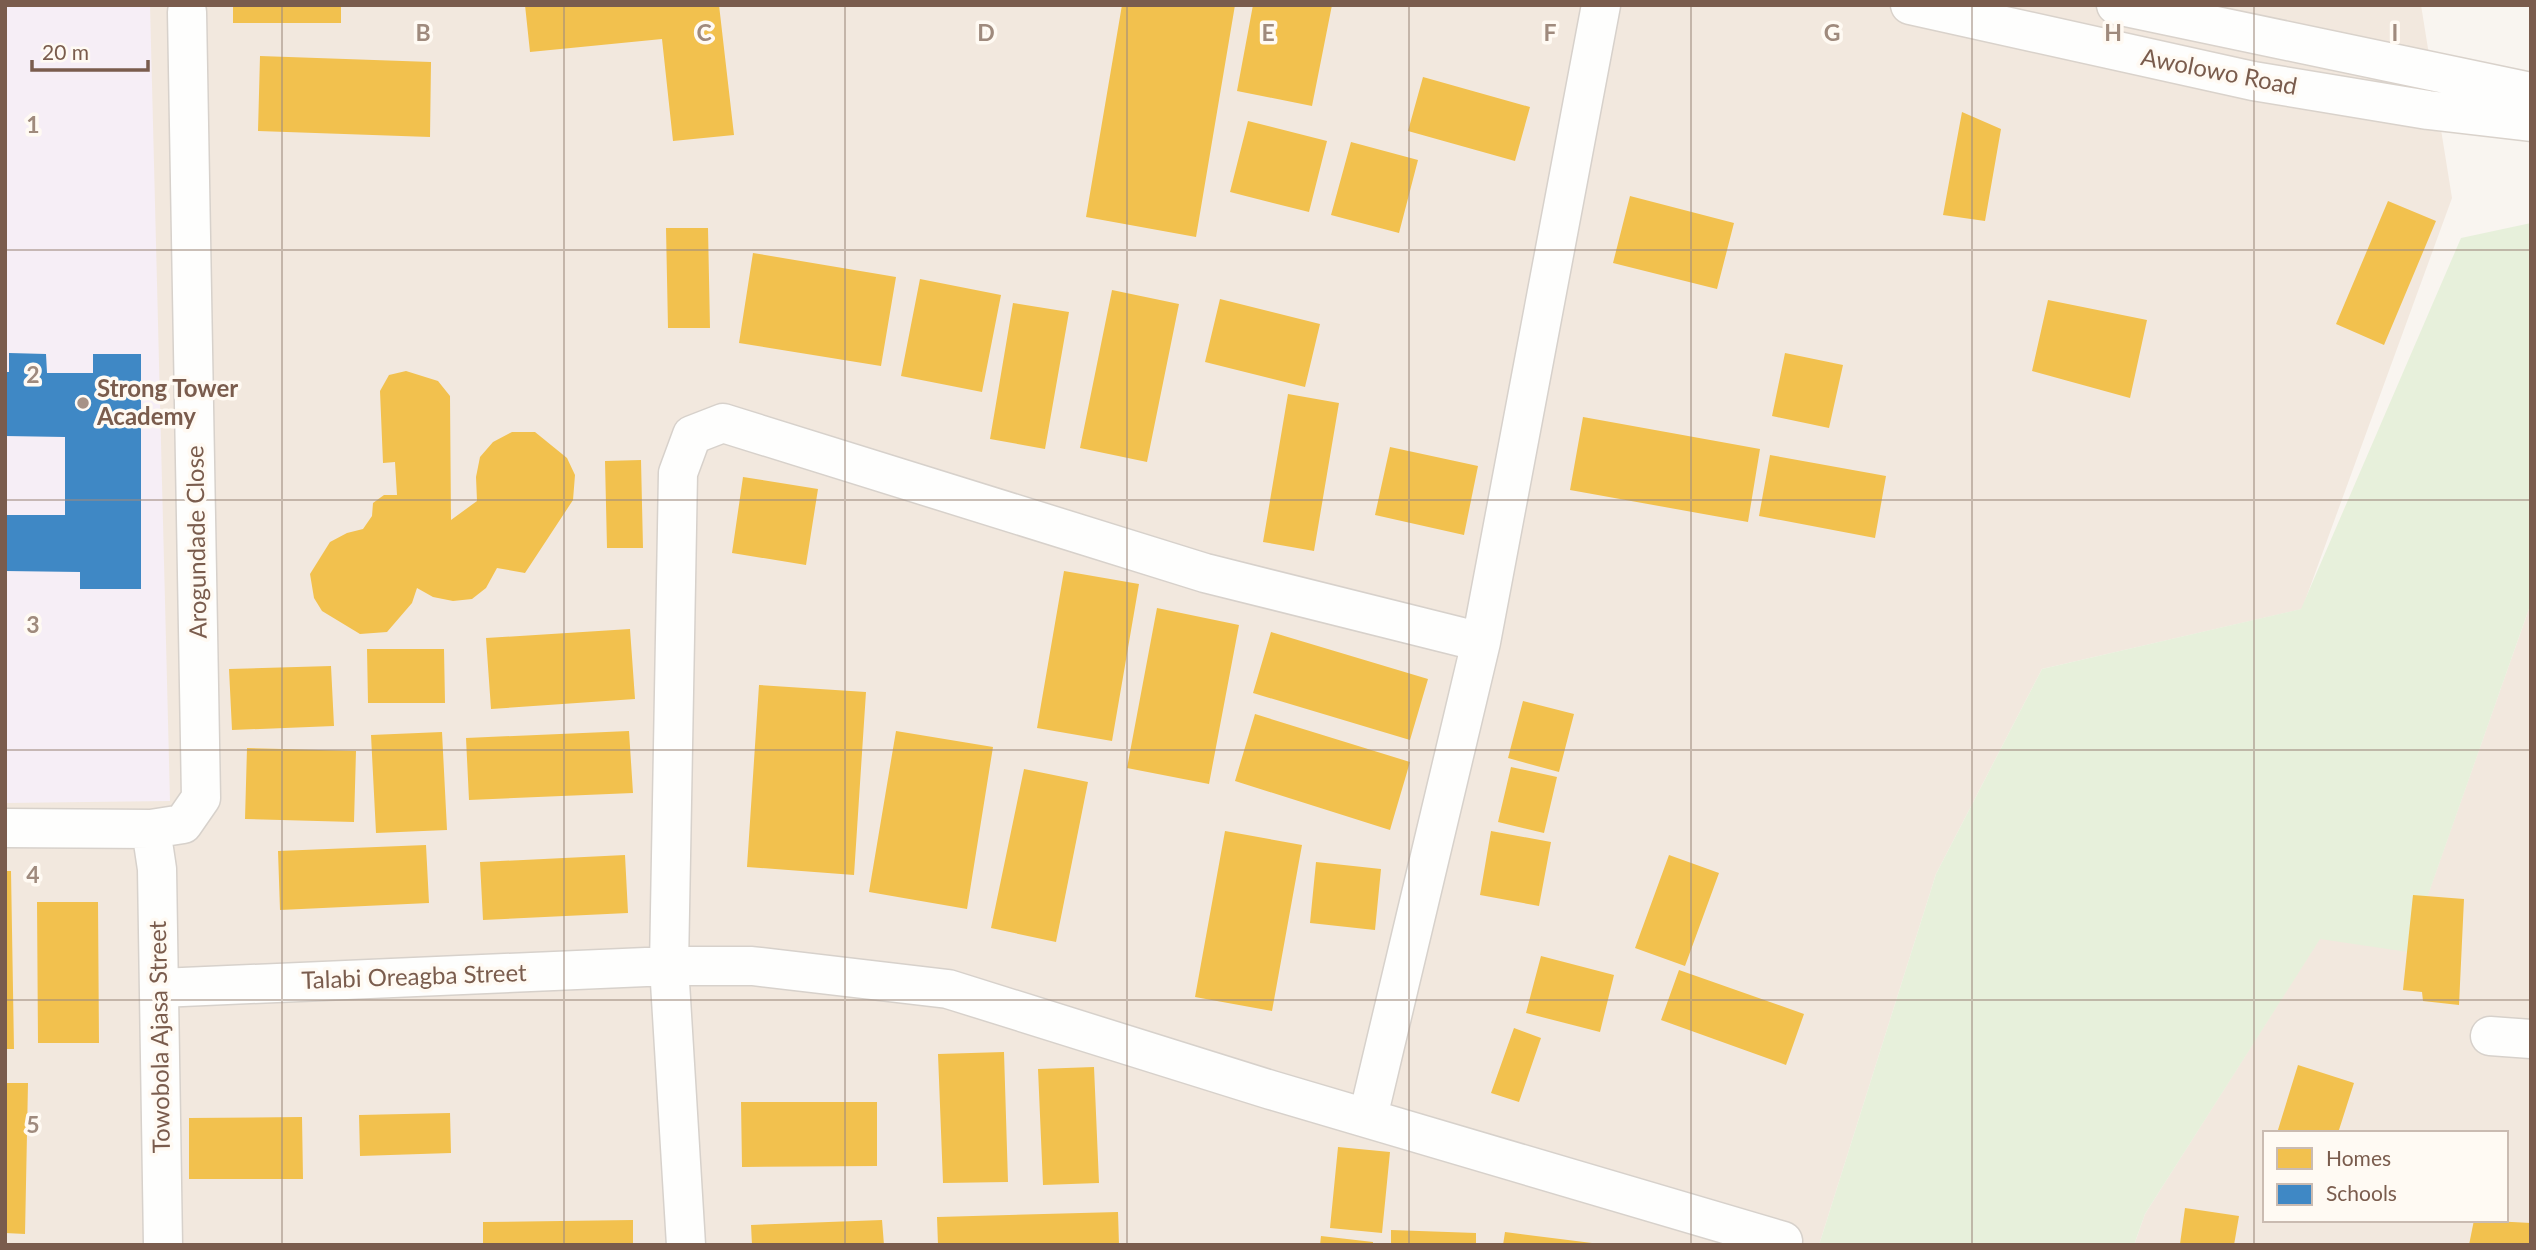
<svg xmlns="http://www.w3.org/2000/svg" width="2536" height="1250" viewBox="0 0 2536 1250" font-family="Lato,sans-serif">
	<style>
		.residential { fill: #f2e8de; fill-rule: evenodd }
		.education { fill: #f6eef6 }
		.green { fill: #e7f0db }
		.homes { fill: #f2c14e }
		.schools { fill: #3f88c5 }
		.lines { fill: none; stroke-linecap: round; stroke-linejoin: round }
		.street-casing { stroke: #d7d1cb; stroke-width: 41 }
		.secondary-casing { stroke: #d9d2cb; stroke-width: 41 }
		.street { stroke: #fefefd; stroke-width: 38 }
		.secondary { stroke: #fefefd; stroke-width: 38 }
		.grid { fill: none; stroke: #9f8a7d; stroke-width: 2; stroke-opacity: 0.55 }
		.poi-dot { fill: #a69286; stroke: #fffaf3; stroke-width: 2.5 }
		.labels { text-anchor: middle; stroke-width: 7; stroke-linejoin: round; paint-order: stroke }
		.street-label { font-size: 24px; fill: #7a5c4d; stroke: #fffaf3 }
		.poi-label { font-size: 24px; font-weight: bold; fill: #7a5c4d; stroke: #fffaf3; text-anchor: start }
		.grid-label { font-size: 23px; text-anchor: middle; font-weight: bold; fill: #9f8a7d; stroke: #fffaf3; stroke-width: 7; stroke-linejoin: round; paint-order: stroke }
	</style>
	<rect width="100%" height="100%" fill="#f9f5f0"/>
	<path class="residential" d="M 5,5 L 2421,5 L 2452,198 L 2302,609 L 2042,669 L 1936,874 L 1819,1245 L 5,1245 Z
		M 2531,603 L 2531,1245 L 2134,1245 L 2145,1214 L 2320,938 L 2408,951 ZM 2265,1133 L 2506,1133 L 2506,1220 L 2265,1220 Z"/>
	<path class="education" d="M 5,5 L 150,5 L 170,801 L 5,803 Z"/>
	<path class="green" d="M 2531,223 L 2531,603 L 2408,952 L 2320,939 L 2145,1214 L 2134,1245 L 1819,1245 L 1936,874 L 2042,669 L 2301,609 L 2461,238 Z"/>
	<path class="homes" d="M 233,5 L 341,5 L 341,23 L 233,23 Z
		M 525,5 L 719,5 L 734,135 L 673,141 L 662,39 L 530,52 Z
		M 1122,5 L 1235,5 L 1196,237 L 1086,217 Z
		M 1253,5 L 1332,5 L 1312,106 L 1237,91 Z
		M 260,56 L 431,62 L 430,137 L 258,131 Z
		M 1423,77 L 1530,107 L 1515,161 L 1408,131 Z
		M 1962,112 L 2001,129 L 1985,221 L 1943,215 Z
		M 1248,121 L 1327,141 L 1309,212 L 1230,192 Z
		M 1351,142 L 1418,160 L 1399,233 L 1331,215 Z
		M 1630,196 L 1734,223 L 1717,289 L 1613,263 Z
		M 2388,201 L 2436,221 L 2384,345 L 2336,324 Z
		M 666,228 L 708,228 L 710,328 L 668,328 Z
		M 753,253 L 896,277 L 881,366 L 739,343 Z
		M 920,279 L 1001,295 L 982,392 L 901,376 Z
		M 1112,290 L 1179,304 L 1147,462 L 1080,448 Z
		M 1220,299 L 1320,324 L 1305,387 L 1205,362 Z
		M 2048,300 L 2147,320 L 2130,398 L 2032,371 Z
		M 1013,303 L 1069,312 L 1045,449 L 990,439 Z
		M 1785,353 L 1843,365 L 1829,428 L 1772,416 Z
		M 406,371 L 438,381 L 450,396 L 451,520 L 477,501 L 476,477 L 480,457 L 493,442 L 512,432 L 535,432 L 567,458 L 575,475 L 573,500 L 525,573 L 497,568 L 486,588 L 472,599 L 453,601 L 433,597 L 417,588 L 412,603 L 387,632 L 360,634 L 322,611 L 314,598 L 310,574 L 330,542 L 347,533 L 363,529 L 372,516 L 373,503 L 384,495 L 397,495 L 395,462 L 383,463 L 380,391 L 389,375 Z
		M 1288,394 L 1339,403 L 1314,551 L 1263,542 Z
		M 1583,417 L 1760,449 L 1748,522 L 1570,490 Z
		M 1390,447 L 1478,466 L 1464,535 L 1375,515 Z
		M 1770,455 L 1886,476 L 1875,538 L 1759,516 Z
		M 641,460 L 643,548 L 607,548 L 605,461 Z
		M 743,477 L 818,489 L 806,565 L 732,553 Z
		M 1064,571 L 1139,584 L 1112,741 L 1037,728 Z
		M 1157,608 L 1239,625 L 1209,784 L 1127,768 Z
		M 630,629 L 635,699 L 491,709 L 486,638 Z
		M 1271,632 L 1428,679 L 1410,740 L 1253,693 Z
		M 367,649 L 444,649 L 445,703 L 368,703 Z
		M 331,666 L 334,726 L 232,730 L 229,669 Z
		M 759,685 L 866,692 L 854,875 L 747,867 Z
		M 1523,701 L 1574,714 L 1559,772 L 1508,758 Z
		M 1255,714 L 1410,762 L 1390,830 L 1235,781 Z
		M 629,731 L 633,793 L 469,800 L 466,738 Z
		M 896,731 L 993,747 L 967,909 L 869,892 Z
		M 442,732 L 447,830 L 376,833 L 371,735 Z
		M 247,748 L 356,751 L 354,822 L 245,819 Z
		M 1511,767 L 1557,777 L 1544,833 L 1498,822 Z
		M 1024,769 L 1088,782 L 1056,942 L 991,928 Z
		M 1225,831 L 1302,845 L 1272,1011 L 1195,997 Z
		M 1491,831 L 1551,842 L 1539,906 L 1480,895 Z
		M 426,845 L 429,903 L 280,910 L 278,851 Z
		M 625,855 L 628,913 L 483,920 L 480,862 Z
		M 1669,855 L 1719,873 L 1685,966 L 1635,948 Z
		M 1316,862 L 1381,869 L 1375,930 L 1310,923 Z
		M 5,871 L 11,871 L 14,1049 L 5,1049 Z
		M 2413,895 L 2464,899 L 2459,1005 L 2423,1001 L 2422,992 L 2403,990 Z
		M 37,902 L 98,902 L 99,1043 L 38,1043 Z
		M 1541,956 L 1614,975 L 1600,1032 L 1526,1013 Z
		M 1679,970 L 1804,1014 L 1786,1065 L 1661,1020 Z
		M 1514,1028 L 1541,1038 L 1519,1102 L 1491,1093 Z
		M 1004,1052 L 1008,1182 L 943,1183 L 938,1054 Z
		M 2298,1065 L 2354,1083 L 2338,1133 L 2277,1133 Z
		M 1094,1067 L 1099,1183 L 1043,1185 L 1038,1069 Z
		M 5,1083 L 28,1083 L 25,1234 L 5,1233 Z
		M 741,1102 L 877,1102 L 877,1166 L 742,1167 Z
		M 450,1113 L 451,1153 L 360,1156 L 359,1115 Z
		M 302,1117 L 303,1179 L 189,1179 L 189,1118 Z
		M 1338,1147 L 1390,1152 L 1382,1233 L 1330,1228 Z
		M 2185,1208 L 2239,1216 L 2234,1245 L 2180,1244 Z
		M 1118,1212 L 1119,1245 L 938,1245 L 937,1217 Z
		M 633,1220 L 633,1245 L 483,1245 L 483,1222 Z
		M 882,1220 L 884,1245 L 752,1245 L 751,1225 Z
		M 2474,1220 L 2531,1223 L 2531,1245 L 2469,1245 Z
		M 1391,1230 L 1476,1233 L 1476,1245 L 1391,1245 Z
		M 1505,1232 L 1592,1243 L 1591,1245 L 1503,1245 Z
		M 1321,1236 L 1373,1242 L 1373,1245 L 1320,1245 Z"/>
	<path class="schools" d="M 9,353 L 46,354 L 47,373 L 93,373 L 93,354 L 141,354 L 141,589 L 80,589 L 80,572 L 5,571 L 5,515 L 65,515 L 65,437 L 5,436 L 5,372 L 9,372 Z"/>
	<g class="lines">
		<defs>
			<path id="street" d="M 5,828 L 151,829 L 183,824 L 201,798 L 187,12
				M 151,829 L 157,869 L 163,1245
				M 160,988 L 669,966 L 752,966 L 948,989 L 1271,1090 L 1783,1241
				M 2490,1036 L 2531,1039
				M 1368,1117 L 1481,642 L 1601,5
				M 686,1245 L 669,966 L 678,473 L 692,435 L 723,423 L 1205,573 L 1481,642"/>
			<path id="secondary" d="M 1910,5 L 2253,81 L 2428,110 L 2531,122
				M 2116,5 L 2531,92"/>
		</defs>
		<use href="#street" class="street-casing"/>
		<use href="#secondary" class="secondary-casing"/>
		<use href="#street" class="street"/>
		<use href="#secondary" class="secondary"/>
	</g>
	<path class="grid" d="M 282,5 L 282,1245M 564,5 L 564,1245M 845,5 L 845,1245M 1127,5 L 1127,1245M 1409,5 L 1409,1245M 1691,5 L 1691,1245M 1972,5 L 1972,1245M 2254,5 L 2254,1245M 5,250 L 2531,250M 5,500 L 2531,500M 5,750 L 2531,750M 5,1000 L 2531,1000"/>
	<circle class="poi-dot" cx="83" cy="403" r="7"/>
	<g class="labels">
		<g class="street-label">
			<text transform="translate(2219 72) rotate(11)" y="8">Awolowo Road</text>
			<text transform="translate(197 542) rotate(-91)" y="8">Arogundade Close</text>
			<text transform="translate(414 977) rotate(-2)" y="8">Talabi Oreagba Street</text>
			<text transform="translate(160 1037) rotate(-91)" y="8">Towobola Ajasa Street</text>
		</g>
		<g class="poi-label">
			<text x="97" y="397">Strong Tower<tspan x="97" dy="28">Academy</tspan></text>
		</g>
	</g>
	<g class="grid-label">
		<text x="423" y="41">B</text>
		<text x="704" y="41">C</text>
		<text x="986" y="41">D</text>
		<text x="1268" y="41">E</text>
		<text x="1550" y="41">F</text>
		<text x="1832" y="41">G</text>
		<text x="2113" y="41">H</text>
		<text x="2395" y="41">I</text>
		<text x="33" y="133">1</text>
		<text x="33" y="383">2</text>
		<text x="33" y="633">3</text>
		<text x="33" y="883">4</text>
		<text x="33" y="1133">5</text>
	</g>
	<rect width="2536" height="1250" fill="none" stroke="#7a5c4d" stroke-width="14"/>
	<rect x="2263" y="1131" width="245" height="91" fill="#fffaf3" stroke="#cabbb1" stroke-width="2"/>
	<rect x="2277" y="1148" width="35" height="21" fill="#f2c14e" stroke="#cabbb1" stroke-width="2"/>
	<text x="2326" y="1166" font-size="21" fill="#7a5c4d">Homes</text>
	<rect x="2277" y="1184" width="35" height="21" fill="#3f88c5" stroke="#cabbb1" stroke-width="2"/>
	<text x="2326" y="1201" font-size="21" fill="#7a5c4d">Schools</text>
	<path d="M32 60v10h116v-10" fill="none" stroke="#7a5c4d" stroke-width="3.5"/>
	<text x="42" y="60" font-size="21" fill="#7a5c4d" stroke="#fffaf3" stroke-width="5" paint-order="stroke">20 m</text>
</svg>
